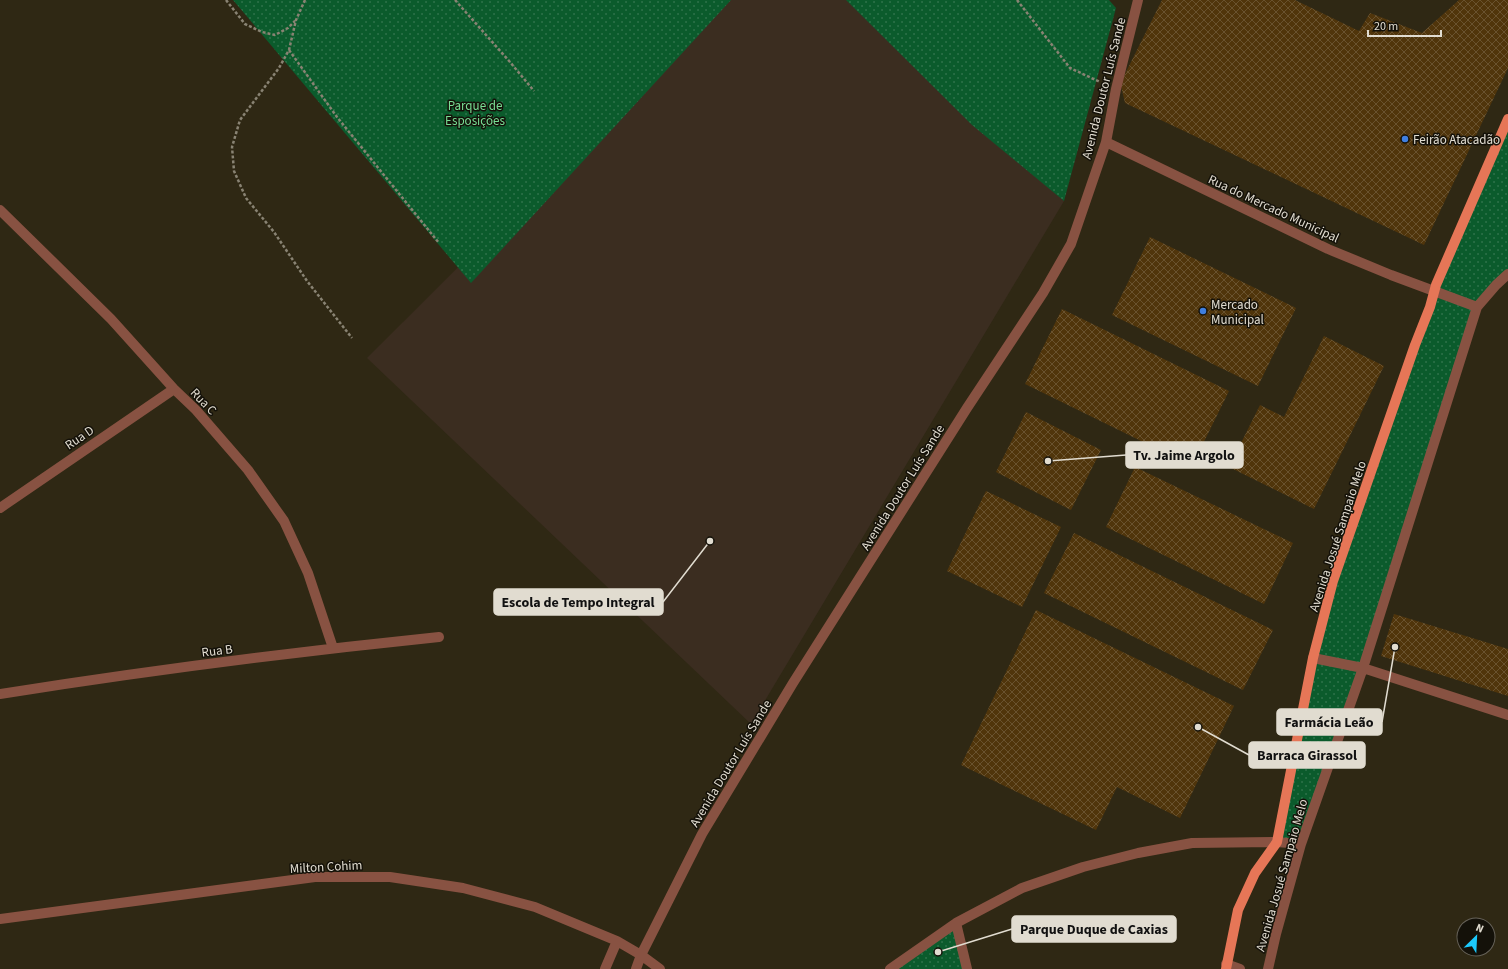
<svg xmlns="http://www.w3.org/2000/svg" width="1508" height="969" viewBox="0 0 1508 969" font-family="'Source Sans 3',sans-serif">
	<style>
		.education { fill: #3b2d20 }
		.park { fill: url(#park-dots) }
		.building { fill: url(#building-cross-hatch) }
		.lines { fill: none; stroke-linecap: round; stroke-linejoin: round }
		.path { stroke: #898373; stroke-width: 2.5; stroke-dasharray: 3 2; stroke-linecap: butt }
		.minor { stroke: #885242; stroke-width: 10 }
		.major { stroke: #e67657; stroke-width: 10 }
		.shop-dot { fill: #3f7fe0; stroke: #141109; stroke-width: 1.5 }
		.labels { text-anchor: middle; stroke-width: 3; stroke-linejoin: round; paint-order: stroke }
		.street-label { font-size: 13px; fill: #e1dcd0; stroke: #141109 }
		.park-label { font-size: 13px; fill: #78de94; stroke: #141109 }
		.poi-label { font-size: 13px; fill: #e1dcd0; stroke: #141109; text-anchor: start }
		.leader { fill: none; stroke: #e1dcd0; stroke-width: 1.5 }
		.callout-dot { fill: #e1dcd0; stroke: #141109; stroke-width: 1.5 }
		.callout { fill: #e1dcd0; stroke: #e1dcd0; stroke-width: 1.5 }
		.callout-label { font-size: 14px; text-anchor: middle; font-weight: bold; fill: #111 }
	</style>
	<defs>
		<pattern id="park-dots" width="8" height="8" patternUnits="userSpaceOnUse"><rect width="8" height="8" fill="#0b5b2c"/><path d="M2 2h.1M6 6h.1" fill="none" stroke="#2e724a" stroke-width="1.8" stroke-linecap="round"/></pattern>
		<pattern id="building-cross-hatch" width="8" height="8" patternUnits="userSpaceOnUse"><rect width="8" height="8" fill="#50350b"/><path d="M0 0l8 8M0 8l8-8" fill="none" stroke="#69522e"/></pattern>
	</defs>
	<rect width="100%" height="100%" fill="#2f2814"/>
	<path class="education" d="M 726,0 L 850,0 L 1064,201 L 751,724 L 367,358 Z"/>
	<path class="park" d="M 233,0 L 731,0 L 471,283 Z
		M 846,0 L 1109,0 L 1116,8 L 1064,201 L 972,125 Z
		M 1508,123 L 1508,274 L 1478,307 L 1436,291 Z
		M 1443,296 L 1477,308 L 1301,844 L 1278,842 L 1325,611 L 1432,298 Z
		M 955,925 L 966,969 L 891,969 Z"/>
	<path class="building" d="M 1162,0 L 1295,0 L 1359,31 L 1370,13 L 1422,33 L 1459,0 L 1508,0 L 1508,68 L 1424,245 L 1125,103 L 1121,86 L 1125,74 Z
		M 1150,237 L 1296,308 L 1258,386 L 1112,315 Z
		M 1062,309 L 1229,391 L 1192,466 L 1025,384 Z
		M 1324,336 L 1384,366 L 1314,509 L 1229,467 L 1260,405 L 1284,417 Z
		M 1026,412 L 1101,450 L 1071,510 L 996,472 Z
		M 1135,467 L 1293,543 L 1264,604 L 1106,527 Z
		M 986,491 L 1061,527 L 1022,607 L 947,571 Z
		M 1074,533 L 1273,630 L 1243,690 L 1044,593 Z
		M 1036,610 L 1234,706 L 1180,818 L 1117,787 L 1096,830 L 961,765 Z
		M 1394,614 L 1508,649 L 1508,696 L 1381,656 Z"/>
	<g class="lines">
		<path class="path" d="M 226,0 L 245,24 L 262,32 L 275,35 L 288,28 L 295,21
			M 305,0 L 296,20 L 289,50 L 279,68 L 240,120 L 232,147 L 234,171 L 246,198 L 274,232 L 307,281 L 352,338
			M 455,0 L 510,62 L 534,91
			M 1017,0 L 1070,68 L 1100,82
			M 289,50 L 337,117 L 439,243"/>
		<path class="minor" d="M 1106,142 L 1328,249 L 1391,275 L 1477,307
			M 0,210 L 111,319 L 174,389 L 196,410 L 248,470 L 284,521 L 308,573 L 333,648
			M 0,508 L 174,389
			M 1313,658 L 1363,668 L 1508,715
			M 0,694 C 146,671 292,652 439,637
			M 0,919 L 315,877 L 390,877 L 463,888 L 535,907 L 617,941 L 641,955 L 660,969
			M 956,923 L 967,969
			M 1226,964 L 1240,969
			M 605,969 L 617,941
			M 636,969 L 641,955 L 702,834 L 793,683 L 967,408 L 1043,293 L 1071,244 L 1106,142 L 1116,89 L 1138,0
			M 890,969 L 956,923 L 1022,888 L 1083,867 L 1138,853 L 1192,843 L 1277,842 L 1301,844
			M 1268,969 L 1276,934 L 1301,844 L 1363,668 L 1477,307 L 1496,285 L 1508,274"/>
		<path class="major" d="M 1226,969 L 1238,910 L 1255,873 L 1277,842 L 1313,658 L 1333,581 L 1415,345 L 1430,307 L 1436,285 L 1508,119"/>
	</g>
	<g class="shop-dot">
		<circle cx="1405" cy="139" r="4"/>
		<circle cx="1203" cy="311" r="4"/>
	</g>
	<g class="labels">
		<g class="street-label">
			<text transform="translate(1103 88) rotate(-76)" y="5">Avenida Doutor Luís Sande</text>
			<text transform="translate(1274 208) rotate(25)" y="5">Rua do Mercado Municipal</text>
			<text transform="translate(204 401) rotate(46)" y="5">Rua C</text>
			<text transform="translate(79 437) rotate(-34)" y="5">Rua D</text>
			<text transform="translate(902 487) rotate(-58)" y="5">Avenida Doutor Luís Sande</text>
			<text transform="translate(1337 536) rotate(-72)" y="5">Avenida Josué Sampaio Melo</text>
			<text transform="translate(217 650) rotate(-7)" y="5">Rua B</text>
			<text transform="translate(730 763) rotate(-59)" y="5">Avenida Doutor Luís Sande</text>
			<text transform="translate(326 866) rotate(-3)" y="5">Milton Cohim</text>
			<text transform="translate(1281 875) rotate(-74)" y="5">Avenida Josué Sampaio Melo</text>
		</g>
		<g class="park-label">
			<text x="475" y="110">Parque de<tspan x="475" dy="15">Esposições</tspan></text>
		</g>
		<g class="poi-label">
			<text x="1413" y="144">Feirão Atacadão</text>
			<text x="1211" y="309">Mercado<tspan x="1211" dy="15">Municipal</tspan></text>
		</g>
	</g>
	<path class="leader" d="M1048 461L1126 455M710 541L663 602M1395 647L1382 722M1198 727L1249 755M938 952L1012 929"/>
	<g class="callout-dot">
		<circle cx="1048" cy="461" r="4"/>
		<circle cx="710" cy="541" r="4"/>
		<circle cx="1395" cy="647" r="4"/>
		<circle cx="1198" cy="727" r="4"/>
		<circle cx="938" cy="952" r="4"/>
	</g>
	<g class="callout">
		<rect x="1126" y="442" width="117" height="26" rx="4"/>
		<rect x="494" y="589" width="169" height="26" rx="4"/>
		<rect x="1277" y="709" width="105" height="26" rx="4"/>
		<rect x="1249" y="742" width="116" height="26" rx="4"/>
		<rect x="1012" y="916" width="164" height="26" rx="4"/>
	</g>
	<g class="callout-label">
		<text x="1184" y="460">Tv. Jaime Argolo</text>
		<text x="578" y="607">Escola de Tempo Integral</text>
		<text x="1329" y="727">Farmácia Leão</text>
		<text x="1307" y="760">Barraca Girassol</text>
		<text x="1094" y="934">Parque Duque de Caxias</text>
	</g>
	<g transform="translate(1476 937) rotate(24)"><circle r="19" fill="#141109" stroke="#666259"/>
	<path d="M0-3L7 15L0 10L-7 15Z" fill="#1cc9fc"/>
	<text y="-6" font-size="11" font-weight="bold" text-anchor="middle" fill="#e1dcd0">N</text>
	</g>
	<path d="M1368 30v6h73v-6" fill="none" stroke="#e1dcd0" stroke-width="2"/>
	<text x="1374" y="30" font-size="12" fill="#e1dcd0" stroke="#141109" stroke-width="3" paint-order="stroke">20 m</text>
</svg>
